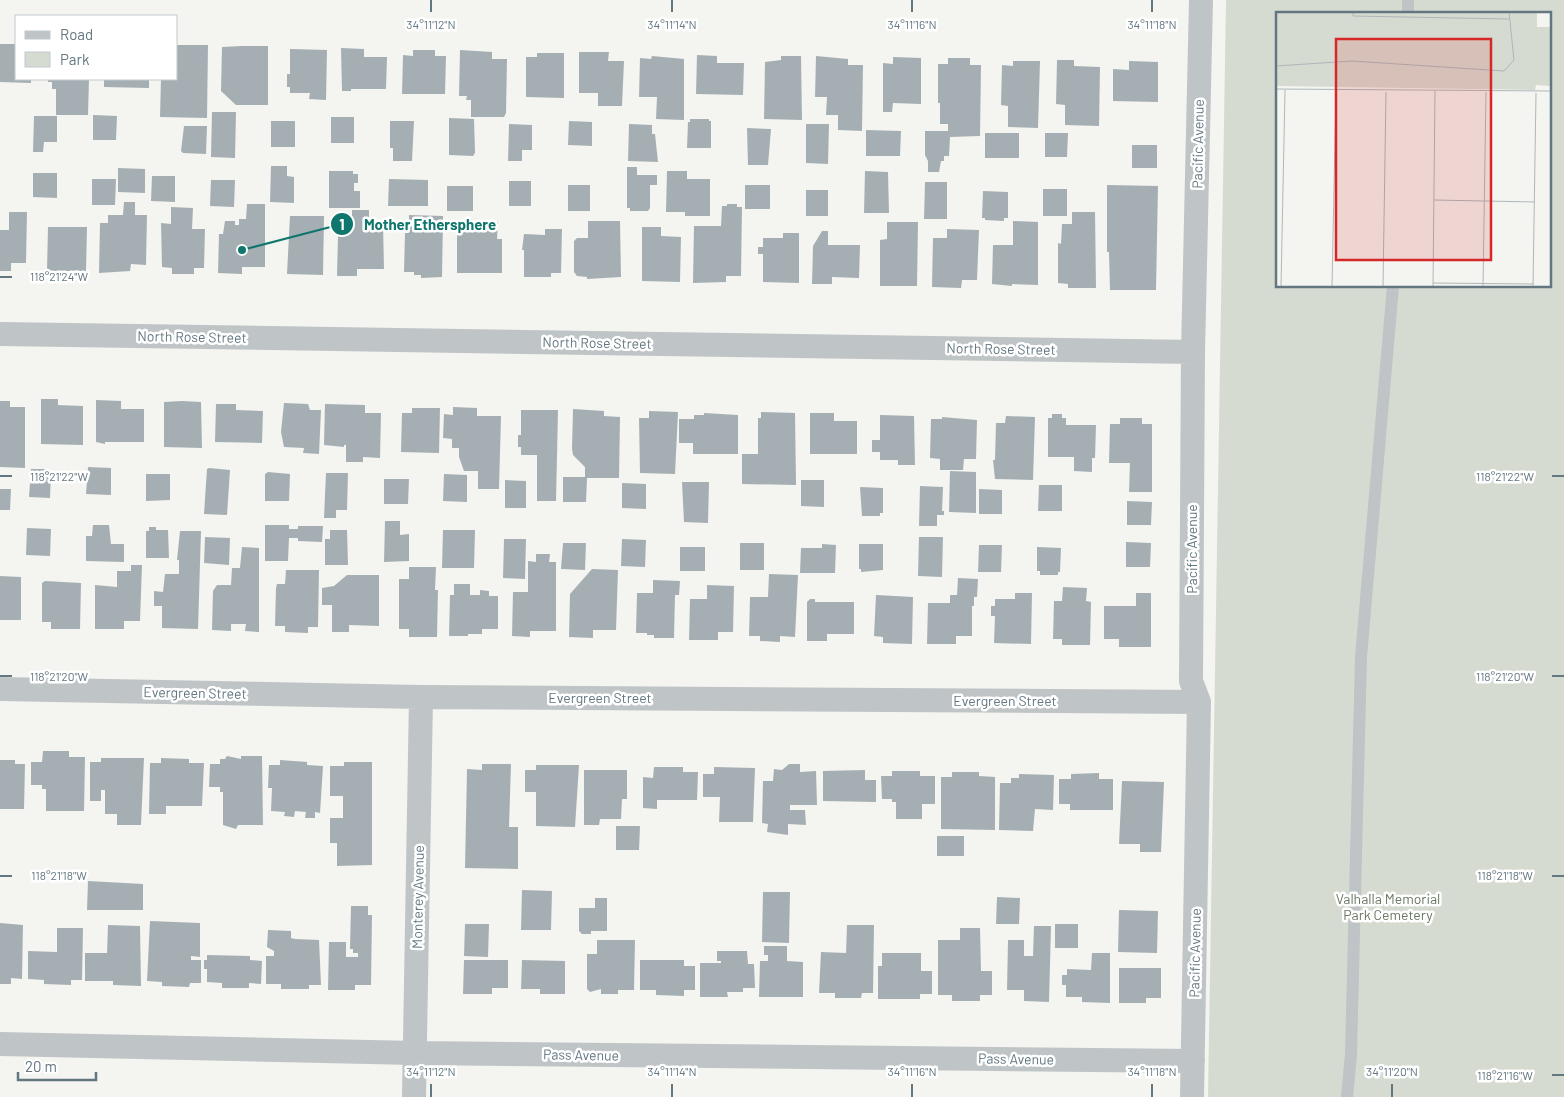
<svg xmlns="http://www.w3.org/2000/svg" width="1564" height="1097" viewBox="0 0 1564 1097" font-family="Barlow,sans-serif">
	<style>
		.green { fill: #d6dbd1; fill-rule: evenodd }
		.building { fill: #a5afb3 }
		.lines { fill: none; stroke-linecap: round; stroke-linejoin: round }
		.service { stroke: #bfc4c6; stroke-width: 12 }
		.minor { stroke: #bfc4c6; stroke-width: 24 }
		.ticks { fill: none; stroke: #637781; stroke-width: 2 }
		.labels { text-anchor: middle; stroke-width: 5; stroke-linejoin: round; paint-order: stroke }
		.street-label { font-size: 14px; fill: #637781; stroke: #fff }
		.park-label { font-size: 14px; fill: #697862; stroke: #fff }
		.inset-road { fill: none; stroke: #adb7ba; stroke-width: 1 }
		.view { fill: #d62828; fill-opacity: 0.15; stroke: #d62828; stroke-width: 2.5 }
		.inset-edge { fill: none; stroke: #637781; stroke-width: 2.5 }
		.ticks-label { font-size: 12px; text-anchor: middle; fill: #637781; stroke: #fff; stroke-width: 5; stroke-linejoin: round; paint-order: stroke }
		.leader { fill: none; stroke: #0f766e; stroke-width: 2 }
		.callout-dot { fill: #0f766e; stroke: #fff; stroke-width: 2 }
		.mark-label { font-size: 15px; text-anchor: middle; font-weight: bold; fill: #fff }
		.callout-label { font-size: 15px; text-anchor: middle; font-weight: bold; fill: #0f766e; stroke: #fff; stroke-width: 5; stroke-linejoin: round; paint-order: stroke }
	</style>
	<rect width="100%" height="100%" fill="#f4f4f0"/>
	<path class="green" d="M 1226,0 L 1564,0 L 1564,1097 L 1208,1097 ZM 1278,14 L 1550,14 L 1550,286 L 1278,286 Z"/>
	<path class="building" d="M 0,44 L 16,44 L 16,79 L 31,79 L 31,83 L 0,82 Z
		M 176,45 L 208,45 L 207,118 L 160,117 L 161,79 L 176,79 Z
		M 242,46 L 268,46 L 268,105 L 236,105 L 221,91 L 222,47 Z
		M 341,48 L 364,49 L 364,57 L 387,57 L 386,89 L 351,89 L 351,91 L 342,91 Z
		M 290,49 L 327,50 L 326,100 L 309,99 L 310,93 L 290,93 L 290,87 L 287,87 L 287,74 L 290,74 Z
		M 413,50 L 435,50 L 435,56 L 446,56 L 445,94 L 402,94 L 403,55 L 413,56 Z
		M 460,50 L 492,52 L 492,59 L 507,59 L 506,113 L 504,117 L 471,117 L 471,100 L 466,100 L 467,96 L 459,96 Z
		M 579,52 L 609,52 L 608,61 L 624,61 L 622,106 L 598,106 L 598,93 L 579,93 Z
		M 537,53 L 564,53 L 564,98 L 526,97 L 526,57 L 537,57 Z
		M 697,55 L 717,56 L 717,63 L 744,63 L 743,95 L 696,94 Z
		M 652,56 L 684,59 L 684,120 L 656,119 L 657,97 L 639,97 L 640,58 L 651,59 Z
		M 781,56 L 801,56 L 802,120 L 764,119 L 765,62 L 781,60 Z
		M 816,56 L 848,59 L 848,65 L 863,65 L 862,131 L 838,130 L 838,115 L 826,115 L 827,97 L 815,97 Z
		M 893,57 L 921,58 L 921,104 L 893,103 L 892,112 L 883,112 L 883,63 L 893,64 Z
		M 948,58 L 970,58 L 970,65 L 981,65 L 980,136 L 950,137 L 949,156 L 944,156 L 944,161 L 941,161 L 939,172 L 928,172 L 928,161 L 925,155 L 925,131 L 948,131 L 948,124 L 940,124 L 940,103 L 938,103 L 938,64 L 948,64 Z
		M 1057,60 L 1074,60 L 1074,66 L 1100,67 L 1099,126 L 1065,125 L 1065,105 L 1056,104 Z
		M 1013,61 L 1040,61 L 1038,128 L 1008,127 L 1008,106 L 1001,105 L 1002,65 L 1013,66 Z
		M 1129,61 L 1158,62 L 1158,102 L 1113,101 L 1113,69 L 1129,70 Z
		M 48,79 L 89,79 L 88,115 L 56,115 L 56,89 L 52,89 L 52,82 L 48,82 Z
		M 104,79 L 149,79 L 149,88 L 104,87 Z
		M 212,112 L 236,112 L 235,158 L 211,157 Z
		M 93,115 L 117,116 L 116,140 L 93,140 Z
		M 34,116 L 57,116 L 57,142 L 44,142 L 43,152 L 33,152 Z
		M 331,117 L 354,117 L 354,143 L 331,143 Z
		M 449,118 L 474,119 L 475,153 L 473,156 L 449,155 Z
		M 690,119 L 709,119 L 709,121 L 711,121 L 711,148 L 687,148 L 688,122 L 690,122 Z
		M 271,121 L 295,121 L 295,147 L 271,147 Z
		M 390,121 L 414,121 L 412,161 L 393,161 L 393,148 L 390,148 Z
		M 569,121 L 592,122 L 592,146 L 568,145 Z
		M 509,124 L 532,125 L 532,150 L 522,150 L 522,161 L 508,161 Z
		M 629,124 L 652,125 L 652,134 L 655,134 L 658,162 L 628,161 Z
		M 806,124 L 829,124 L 828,164 L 806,163 Z
		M 184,126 L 207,126 L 206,154 L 183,153 L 181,151 Z
		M 747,128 L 771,129 L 768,165 L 748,165 Z
		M 866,130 L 901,131 L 900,156 L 866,156 Z
		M 985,133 L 1019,133 L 1019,158 L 985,158 Z
		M 1045,133 L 1068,133 L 1067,157 L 1045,157 Z
		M 1132,145 L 1157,145 L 1157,168 L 1132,168 Z
		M 271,166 L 287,166 L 287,176 L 294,177 L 294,203 L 270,202 Z
		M 627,167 L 637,167 L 637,175 L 657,175 L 657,185 L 650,185 L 650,208 L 648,211 L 630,211 L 630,208 L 627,208 Z
		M 118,168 L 145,169 L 145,193 L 118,192 Z
		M 329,171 L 353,171 L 353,174 L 358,174 L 358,183 L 354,183 L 354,191 L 360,191 L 360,208 L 329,208 Z
		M 667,171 L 687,171 L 687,179 L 710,179 L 710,216 L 685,216 L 685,212 L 666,212 Z
		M 865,171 L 888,172 L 889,213 L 864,213 Z
		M 33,173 L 57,173 L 57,198 L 33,197 Z
		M 152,176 L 175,176 L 175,202 L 151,201 Z
		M 92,179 L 116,179 L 115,205 L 92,205 Z
		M 389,179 L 428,180 L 428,206 L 388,206 Z
		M 211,180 L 235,180 L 234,207 L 210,206 Z
		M 509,181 L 531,181 L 531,206 L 509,206 Z
		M 925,182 L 947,182 L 947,219 L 924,219 Z
		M 568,185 L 590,185 L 590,211 L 568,211 Z
		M 745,185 L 770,185 L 770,209 L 745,209 Z
		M 1107,185 L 1158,186 L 1156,290 L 1110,290 L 1109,252 L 1107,252 Z
		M 447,186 L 473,186 L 473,211 L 447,211 Z
		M 1043,189 L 1067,189 L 1067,216 L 1043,216 Z
		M 806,190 L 828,190 L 828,216 L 806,216 Z
		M 983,191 L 1008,192 L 1008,218 L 1004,218 L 1004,221 L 985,220 L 985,218 L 982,218 Z
		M 124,202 L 135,202 L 135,215 L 147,215 L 146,265 L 131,264 L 130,271 L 99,273 L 100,223 L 108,223 L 108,215 L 123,215 Z
		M 247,204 L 265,204 L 265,267 L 242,267 L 242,274 L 218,273 L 219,234 L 223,234 L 225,221 L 235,221 L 235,225 L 239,225 L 239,219 L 246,219 Z
		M 727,204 L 737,204 L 737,207 L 742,207 L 741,276 L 726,276 L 726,282 L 693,283 L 694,226 L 721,226 L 722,206 L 727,206 Z
		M 171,207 L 193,208 L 192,229 L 205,229 L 204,268 L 194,268 L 194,274 L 172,274 L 172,268 L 162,267 L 161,223 L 171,224 Z
		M 352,210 L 369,210 L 369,224 L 383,224 L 384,269 L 357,269 L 357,276 L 337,276 L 338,236 L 345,233 L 345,224 L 352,224 Z
		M 9,212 L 27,212 L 26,263 L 11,263 L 11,271 L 0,271 L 0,230 L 9,230 Z
		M 1072,212 L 1095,212 L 1096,288 L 1068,288 L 1068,284 L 1058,283 L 1058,243 L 1061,244 L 1062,224 L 1072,224 Z
		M 409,215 L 443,216 L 442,277 L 421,278 L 421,275 L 414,275 L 414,272 L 404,272 L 405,233 L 409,233 Z
		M 290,216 L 324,216 L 323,275 L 287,274 Z
		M 588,221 L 620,221 L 621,277 L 587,279 L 587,277 L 577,276 L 574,272 L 574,241 L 577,238 L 588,238 Z
		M 1013,221 L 1038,222 L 1038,285 L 1012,284 L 1012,286 L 992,284 L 993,245 L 1013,245 Z
		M 475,222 L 498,222 L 497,239 L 502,239 L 502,273 L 457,273 L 457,229 L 474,229 Z
		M 887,222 L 918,222 L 917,286 L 880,286 L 880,240 L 887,239 Z
		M 48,227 L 87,227 L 86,271 L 47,271 Z
		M 642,227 L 661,227 L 661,236 L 681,237 L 680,282 L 642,281 Z
		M 545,229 L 562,229 L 561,273 L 551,273 L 551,277 L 524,277 L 524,250 L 522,250 L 524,234 L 545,235 Z
		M 947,229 L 979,230 L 977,280 L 962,280 L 961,288 L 932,287 L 933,238 L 947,238 Z
		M 822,231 L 828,231 L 828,245 L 860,245 L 859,278 L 832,277 L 832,284 L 812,284 L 813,246 Z
		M 783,233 L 799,233 L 799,283 L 763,282 L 763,254 L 758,254 L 758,247 L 763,247 L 763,238 L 783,238 Z
		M 41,399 L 58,399 L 58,405 L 83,406 L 83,445 L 41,444 Z
		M 96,400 L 121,401 L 121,409 L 144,409 L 144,442 L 105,442 L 105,444 L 96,442 Z
		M 0,401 L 10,401 L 10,407 L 25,407 L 25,468 L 0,467 Z
		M 182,401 L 201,402 L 202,448 L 164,447 L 164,402 Z
		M 284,403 L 308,404 L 310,410 L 321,410 L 319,454 L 303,453 L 304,448 L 284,447 L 281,432 Z
		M 216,404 L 236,404 L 236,410 L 263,411 L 262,443 L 215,442 Z
		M 325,404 L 365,405 L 365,413 L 381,413 L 380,458 L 363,457 L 363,462 L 346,462 L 346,445 L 344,445 L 344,447 L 324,445 Z
		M 453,407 L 477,408 L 477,416 L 501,416 L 499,489 L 478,489 L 478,471 L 464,471 L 459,457 L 459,448 L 452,448 L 452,439 L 443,438 L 444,414 L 453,415 Z
		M 412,408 L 440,408 L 439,453 L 401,452 L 402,413 L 412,413 Z
		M 573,409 L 604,411 L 604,416 L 620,417 L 619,478 L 587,478 L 586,502 L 563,502 L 563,477 L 585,477 L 585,467 L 573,455 L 572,449 Z
		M 521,410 L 558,410 L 556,501 L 537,501 L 537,455 L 521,455 L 521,447 L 518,447 L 518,435 L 521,435 Z
		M 649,411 L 678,412 L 675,474 L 640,473 L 639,418 L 649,418 Z
		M 761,412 L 795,413 L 796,485 L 742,484 L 742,454 L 758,454 L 758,418 L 761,418 Z
		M 704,413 L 738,415 L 738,454 L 693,454 L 693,443 L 679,443 L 679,419 L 694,419 L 694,415 L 704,415 Z
		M 810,413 L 834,413 L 834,421 L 857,421 L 857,454 L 810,454 Z
		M 1052,414 L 1062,414 L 1062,418 L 1066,418 L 1066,425 L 1096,425 L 1095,458 L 1092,458 L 1092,472 L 1074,471 L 1074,457 L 1048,457 L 1048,418 L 1052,418 Z
		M 880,415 L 914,416 L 915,465 L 898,465 L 898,460 L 880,460 L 880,452 L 872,452 L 872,440 L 880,440 Z
		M 1006,416 L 1035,417 L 1033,480 L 995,479 L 993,460 L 995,460 L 996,423 L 1005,423 Z
		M 942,417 L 977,420 L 976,459 L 964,459 L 963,470 L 940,470 L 940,459 L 930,458 L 931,419 L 942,419 Z
		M 1120,418 L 1142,418 L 1142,424 L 1152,424 L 1152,492 L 1129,492 L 1130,463 L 1109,463 L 1110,424 L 1120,424 Z
		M 88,467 L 111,468 L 111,495 L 86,494 Z
		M 209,468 L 230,470 L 227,515 L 204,514 L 207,469 Z
		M 31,469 L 49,469 L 51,472 L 50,498 L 29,497 Z
		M 950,471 L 976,472 L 976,513 L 949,512 Z
		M 268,472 L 290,474 L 289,501 L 265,501 L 265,474 Z
		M 326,473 L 348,473 L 347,510 L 336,510 L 336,518 L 324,518 Z
		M 146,474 L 170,474 L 170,500 L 146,501 Z
		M 444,474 L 467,475 L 467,502 L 443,501 Z
		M 384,479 L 409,479 L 408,504 L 384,504 Z
		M 505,480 L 526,481 L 526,508 L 505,508 Z
		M 801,480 L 824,480 L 824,507 L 801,506 Z
		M 682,482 L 709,482 L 708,523 L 684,522 Z
		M 622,483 L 646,484 L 646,509 L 622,508 Z
		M 1039,485 L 1062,485 L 1062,511 L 1038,511 Z
		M 920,486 L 943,487 L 942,511 L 944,511 L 944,515 L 937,515 L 937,526 L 919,526 Z
		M 860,487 L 883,488 L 883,513 L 880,513 L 880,516 L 862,516 Z
		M 0,489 L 11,489 L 10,510 L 0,510 Z
		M 979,489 L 1002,490 L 1002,514 L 979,514 Z
		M 1127,501 L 1152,502 L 1151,525 L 1127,525 Z
		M 385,521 L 400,521 L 400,535 L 409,534 L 409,561 L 384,562 Z
		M 93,525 L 109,525 L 111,544 L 124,544 L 124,562 L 86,561 L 86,536 L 92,536 Z
		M 265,525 L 289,525 L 289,529 L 298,529 L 298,526 L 323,526 L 322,542 L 298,541 L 298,538 L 289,538 L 288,561 L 265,561 Z
		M 149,527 L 156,527 L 156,530 L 168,530 L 169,558 L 146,558 L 146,531 L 149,531 Z
		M 27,528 L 51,529 L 50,556 L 26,555 Z
		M 330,530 L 347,530 L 348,565 L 325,565 L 325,539 L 330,539 Z
		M 443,530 L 475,530 L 474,568 L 442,568 Z
		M 180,531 L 201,531 L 198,629 L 162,628 L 162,606 L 154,606 L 154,591 L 163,592 L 165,574 L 179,574 L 179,560 L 177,560 Z
		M 205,537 L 230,538 L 229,565 L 204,563 Z
		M 919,537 L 943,537 L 942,577 L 918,576 Z
		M 504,539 L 526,539 L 525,579 L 503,578 Z
		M 622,539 L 646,540 L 645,567 L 621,566 Z
		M 1126,542 L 1151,543 L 1150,567 L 1126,567 Z
		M 563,543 L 586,543 L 585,570 L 561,569 Z
		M 740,543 L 764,543 L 764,570 L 740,570 Z
		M 822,544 L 836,545 L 835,573 L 800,573 L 801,548 L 822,548 Z
		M 859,544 L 883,544 L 883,570 L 861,572 L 861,569 L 859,569 Z
		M 979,545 L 1002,545 L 1001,572 L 978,572 Z
		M 242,547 L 259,548 L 259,632 L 245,631 L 246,624 L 231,624 L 231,631 L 212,630 L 213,591 L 217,585 L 231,585 L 232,568 L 240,568 Z
		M 680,547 L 705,547 L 705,571 L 680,571 Z
		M 1037,547 L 1061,548 L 1060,572 L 1058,572 L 1058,575 L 1040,575 L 1040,571 L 1037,571 Z
		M 536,554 L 550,554 L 549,562 L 556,562 L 556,631 L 530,631 L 530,637 L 512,636 L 513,592 L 528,592 L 528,561 L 536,562 Z
		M 131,565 L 142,565 L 140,621 L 124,621 L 124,629 L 95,629 L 95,585 L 117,587 L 117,571 L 131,571 Z
		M 409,567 L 436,567 L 435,590 L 438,590 L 437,637 L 409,637 L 409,629 L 399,629 L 399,579 L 409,579 Z
		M 592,569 L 618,570 L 616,630 L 593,630 L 593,638 L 569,637 L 570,594 Z
		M 286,570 L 319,570 L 318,627 L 308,627 L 308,633 L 285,632 L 285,626 L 275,626 L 276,588 L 277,584 L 285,584 Z
		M 769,574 L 798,575 L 795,637 L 780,636 L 780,642 L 760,641 L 760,636 L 749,636 L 750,597 L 768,597 Z
		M 347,575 L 379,575 L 379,626 L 349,625 L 349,632 L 332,632 L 332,605 L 322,605 L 322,588 L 334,586 Z
		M 0,576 L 21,577 L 21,620 L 0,620 Z
		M 958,578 L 978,579 L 977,597 L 974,597 L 974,606 L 972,606 L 972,636 L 956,636 L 956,644 L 927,644 L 928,603 L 950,603 L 950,595 L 957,595 Z
		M 653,580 L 680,581 L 679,595 L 675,595 L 674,638 L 654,638 L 654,635 L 647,635 L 647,633 L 636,633 L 637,593 L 653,593 Z
		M 45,581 L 81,583 L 80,629 L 51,629 L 51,622 L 42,622 L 42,583 Z
		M 454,584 L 470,584 L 470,595 L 480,595 L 480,590 L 489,591 L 489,596 L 498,596 L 498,629 L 482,629 L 482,634 L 468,634 L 468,636 L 449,636 L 450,595 L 454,595 Z
		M 707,585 L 734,586 L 733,632 L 718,632 L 718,640 L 689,640 L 690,599 L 707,599 Z
		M 1063,587 L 1087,588 L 1086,601 L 1091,602 L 1090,645 L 1062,645 L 1062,639 L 1053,639 L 1054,601 L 1062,601 Z
		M 1015,593 L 1032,593 L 1031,644 L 994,643 L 995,616 L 991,616 L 991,606 L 995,606 L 995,599 L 1015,599 Z
		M 1136,593 L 1151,593 L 1151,647 L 1119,647 L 1119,639 L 1104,639 L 1104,606 L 1136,606 Z
		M 876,595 L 913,597 L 912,644 L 883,643 L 883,637 L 874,636 Z
		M 810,599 L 815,599 L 815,602 L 854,602 L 854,634 L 827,634 L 827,641 L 807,641 L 807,602 Z
		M 43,751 L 69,751 L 69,757 L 85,757 L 84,811 L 46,811 L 46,789 L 42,789 L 42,785 L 31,785 L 31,762 L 42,762 Z
		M 227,756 L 241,759 L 241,756 L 262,756 L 263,825 L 238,825 L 236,829 L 223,825 L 223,792 L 220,792 L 220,787 L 209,787 L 210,764 L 220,764 L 220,759 L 225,759 Z
		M 101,758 L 144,758 L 141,825 L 117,825 L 117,814 L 105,814 L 105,790 L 101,790 L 101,801 L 90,801 L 90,762 L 101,762 Z
		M 161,758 L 189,759 L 189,763 L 204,763 L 202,806 L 166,806 L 166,814 L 149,814 L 150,763 L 161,763 Z
		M 0,760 L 15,760 L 15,764 L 25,764 L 24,809 L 0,809 Z
		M 280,760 L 307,762 L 307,765 L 323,766 L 320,813 L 315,812 L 315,818 L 305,818 L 306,812 L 295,811 L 294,817 L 284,816 L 285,812 L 271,811 L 272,788 L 268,788 L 269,765 L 280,765 Z
		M 344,762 L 372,762 L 372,865 L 337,866 L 337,843 L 330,843 L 330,818 L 343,818 L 343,796 L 330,796 L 330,766 L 344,766 Z
		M 482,764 L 511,764 L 509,827 L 518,827 L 518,869 L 465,868 L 467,769 L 482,770 Z
		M 789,764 L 800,764 L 800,772 L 816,771 L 817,805 L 790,805 L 790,810 L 805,810 L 806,825 L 788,824 L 788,835 L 767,832 L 768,824 L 762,823 L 763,781 L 773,781 L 774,769 L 782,770 Z
		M 536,765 L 579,765 L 575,827 L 536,826 L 536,792 L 525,792 L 525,770 L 536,770 Z
		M 654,767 L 683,767 L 683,772 L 698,772 L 697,800 L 657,800 L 657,809 L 643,808 L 643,777 L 653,778 Z
		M 714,767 L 755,768 L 753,822 L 719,822 L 720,797 L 703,797 L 703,774 L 714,774 Z
		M 584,770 L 627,770 L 627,799 L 622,799 L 621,819 L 600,819 L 599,825 L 584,825 Z
		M 865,770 L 865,780 L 876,780 L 876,802 L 823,801 L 823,771 Z
		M 892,771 L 920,771 L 920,776 L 935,776 L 935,804 L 922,804 L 922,819 L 896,819 L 896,802 L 892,802 L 892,799 L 882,799 L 881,776 L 892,776 Z
		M 952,772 L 979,772 L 979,776 L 995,777 L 995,830 L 941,829 L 941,777 L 952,777 Z
		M 1099,773 L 1099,779 L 1113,779 L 1113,810 L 1070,810 L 1070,804 L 1059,804 L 1059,779 L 1071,779 L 1071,774 Z
		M 1019,774 L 1054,775 L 1053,810 L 1035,809 L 1033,831 L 999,830 L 1000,783 L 1011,783 L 1011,778 L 1019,778 Z
		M 1122,781 L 1164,782 L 1161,852 L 1140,852 L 1140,844 L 1119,844 Z
		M 616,826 L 640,826 L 639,850 L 616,850 Z
		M 937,836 L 964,836 L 964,856 L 937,856 Z
		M 88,881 L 143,884 L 143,910 L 87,910 Z
		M 522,890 L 552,891 L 551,930 L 521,930 Z
		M 763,892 L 790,892 L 789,943 L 762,942 Z
		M 997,897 L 1020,898 L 1019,924 L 996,924 Z
		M 595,898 L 607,898 L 607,931 L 591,931 L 591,934 L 582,934 L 579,931 L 579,908 L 595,908 Z
		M 351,906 L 368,906 L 368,915 L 372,915 L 371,985 L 355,985 L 355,990 L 328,990 L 329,942 L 346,942 L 346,957 L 358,957 L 358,953 L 353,953 L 353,949 L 350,949 Z
		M 1119,910 L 1158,911 L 1157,953 L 1118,952 Z
		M 150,921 L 200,923 L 200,957 L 191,956 L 191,960 L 201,960 L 201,983 L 190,983 L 189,987 L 162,986 L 162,982 L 147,981 Z
		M 0,923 L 23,925 L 22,979 L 11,978 L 11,984 L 0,984 Z
		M 465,924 L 489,924 L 488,957 L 464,956 Z
		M 1055,924 L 1078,924 L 1078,948 L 1055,948 Z
		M 108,925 L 140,926 L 141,986 L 113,985 L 113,981 L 85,981 L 85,953 L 107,953 Z
		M 847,925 L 874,925 L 873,993 L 862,993 L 861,998 L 835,998 L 835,993 L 819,993 L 821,952 L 846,953 Z
		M 1034,926 L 1051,926 L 1049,1002 L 1024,1001 L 1024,990 L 1007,990 L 1008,940 L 1024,940 L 1024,956 L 1033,956 Z
		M 57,928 L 83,928 L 82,980 L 71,980 L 71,985 L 44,984 L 44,980 L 28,979 L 28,951 L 57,952 Z
		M 960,928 L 980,928 L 981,971 L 992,971 L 992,995 L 980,995 L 980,1001 L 952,1001 L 952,995 L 938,995 L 938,940 L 960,940 Z
		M 268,930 L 291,931 L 291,938 L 295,939 L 319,940 L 321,985 L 309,985 L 309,989 L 281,989 L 281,984 L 266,984 L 266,956 L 274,956 L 274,951 L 267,947 Z
		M 597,940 L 635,940 L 634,990 L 618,990 L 618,994 L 601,994 L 601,989 L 590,992 L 587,989 L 587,954 L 597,954 Z
		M 764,946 L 787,946 L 787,961 L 803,962 L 803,997 L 759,997 L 760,961 L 768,961 L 768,955 L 764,955 Z
		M 717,951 L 747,951 L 748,964 L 754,964 L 755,988 L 743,988 L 743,992 L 727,992 L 728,997 L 700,997 L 700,963 L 721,963 L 721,961 L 717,961 Z
		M 882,953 L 921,953 L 921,971 L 932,971 L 932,994 L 920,994 L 920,999 L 878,999 L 878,966 L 882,966 Z
		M 1092,953 L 1110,953 L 1110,1003 L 1082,1002 L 1082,997 L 1066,997 L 1066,985 L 1062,985 L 1062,975 L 1067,975 L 1067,969 L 1091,970 Z
		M 207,955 L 250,956 L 250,960 L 262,961 L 261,984 L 249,983 L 249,988 L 222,988 L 222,983 L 207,982 L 207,969 L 204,969 L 204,960 L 207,960 Z
		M 464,960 L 508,960 L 508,988 L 492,988 L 492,994 L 463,994 Z
		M 522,960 L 565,961 L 565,994 L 540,994 L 540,989 L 521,989 Z
		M 640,960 L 684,960 L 684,966 L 695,966 L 695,990 L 684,990 L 684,996 L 656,995 L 656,990 L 640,990 Z
		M 1119,968 L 1161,968 L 1161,998 L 1146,998 L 1146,1003 L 1119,1003 Z"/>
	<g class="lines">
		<path class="service" d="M 1408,0 L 1408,14
			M 1347,1097 L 1351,1054 L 1361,657 L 1393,286"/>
		<path class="minor" d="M 0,334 L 1193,352
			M 0,689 L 421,697 L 1199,702
			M 0,1044 L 415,1053 L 1193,1061
			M 414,1097 L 421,697
			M 1192,1097 L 1199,702 L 1191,681 L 1193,352 L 1201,0"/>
	</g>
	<path class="ticks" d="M 431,0 L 431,12M 672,0 L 672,12M 912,0 L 912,12M 1152,0 L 1152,12M 0,277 L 12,277M 0,476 L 12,476M 1552,476 L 1564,476M 0,676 L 12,676M 1552,676 L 1564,676M 0,876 L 12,876M 1552,876 L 1564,876M 1552,1075 L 1564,1075M 431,1084 L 431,1097M 672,1084 L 672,1097M 912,1084 L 912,1097M 1152,1084 L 1152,1097M 1392,1084 L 1392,1097"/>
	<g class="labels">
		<g class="street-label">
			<text transform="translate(1198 144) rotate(-89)" y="5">Pacific Avenue</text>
			<text transform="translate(192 337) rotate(1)" y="5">North Rose Street</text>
			<text transform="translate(597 343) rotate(1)" y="5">North Rose Street</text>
			<text transform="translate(1001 349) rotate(1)" y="5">North Rose Street</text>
			<text transform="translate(1192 549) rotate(-90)" y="5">Pacific Avenue</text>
			<text transform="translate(195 693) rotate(1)" y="5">Evergreen Street</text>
			<text x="600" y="703">Evergreen Street</text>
			<text x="1005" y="706">Evergreen Street</text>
			<text transform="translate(418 897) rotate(-89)" y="5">Monterey Avenue</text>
			<text transform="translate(1195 953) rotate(-89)" y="5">Pacific Avenue</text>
			<text transform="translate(581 1055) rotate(1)" y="5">Pass Avenue</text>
			<text transform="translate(1016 1059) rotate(1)" y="5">Pass Avenue</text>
		</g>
		<g class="park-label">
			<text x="1388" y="904">Valhalla Memorial<tspan x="1388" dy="16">Park Cemetery</tspan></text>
		</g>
	</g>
	<g transform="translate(1276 12)">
		<rect width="275" height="275" fill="#f4f4f0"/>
		<path d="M 0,0 L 261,0 L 261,15 L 275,15 L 275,74 L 260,73 L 259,78 L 0,74 Z" fill="#d6dbd1"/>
		<path class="inset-road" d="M 77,0 L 77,4 L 233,7M 0,54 L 76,49 L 228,59 L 238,48 L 233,0M 0,77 L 275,79M 158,188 L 259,190M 157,271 L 257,272M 5,275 L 9,78M 56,275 L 60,78M 107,275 L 110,80M 157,275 L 159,79M 207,275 L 210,80M 257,275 L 260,81"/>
		<path class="view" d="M 60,27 L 215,27 L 215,248 L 60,248 Z"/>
		<rect width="275" height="275" class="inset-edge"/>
	</g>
	<g class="ticks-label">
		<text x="431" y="29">34°11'12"N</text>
		<text x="672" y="29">34°11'14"N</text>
		<text x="912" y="29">34°11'16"N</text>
		<text x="1152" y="29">34°11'18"N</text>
		<text x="59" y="281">118°21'24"W</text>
		<text x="1505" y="481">118°21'22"W</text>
		<text x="59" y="481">118°21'22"W</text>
		<text x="1505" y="681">118°21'20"W</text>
		<text x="59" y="681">118°21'20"W</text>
		<text x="59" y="880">118°21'18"W</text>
		<text x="1505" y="880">118°21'18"W</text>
		<text x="431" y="1076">34°11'12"N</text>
		<text x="672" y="1076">34°11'14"N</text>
		<text x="912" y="1076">34°11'16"N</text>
		<text x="1152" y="1076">34°11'18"N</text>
		<text x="1392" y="1076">34°11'20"N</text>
		<text x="1505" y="1080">118°21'16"W</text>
	</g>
	<path class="leader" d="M242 250L342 224"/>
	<g class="callout-dot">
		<circle cx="242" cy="250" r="5"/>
		<circle cx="342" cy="224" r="12"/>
	</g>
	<g class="mark-label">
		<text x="342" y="230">1</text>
	</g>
	<g class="callout-label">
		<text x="430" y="230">Mother Ethersphere</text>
	</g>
	<rect x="15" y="15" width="162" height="65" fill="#ffffff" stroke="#c1c9cd"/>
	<rect x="25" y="31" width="25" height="8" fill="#bfc4c6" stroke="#c1c9cd"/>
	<text x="60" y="40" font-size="15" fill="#637781">Road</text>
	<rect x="25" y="52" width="25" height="15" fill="#d6dbd1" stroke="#c1c9cd"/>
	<text x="60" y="65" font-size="15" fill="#637781">Park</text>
	<path d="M18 1072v8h78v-8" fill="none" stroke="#637781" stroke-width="2.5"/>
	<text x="25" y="1072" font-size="15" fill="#637781" stroke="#ffffff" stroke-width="4" paint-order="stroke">20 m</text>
</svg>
